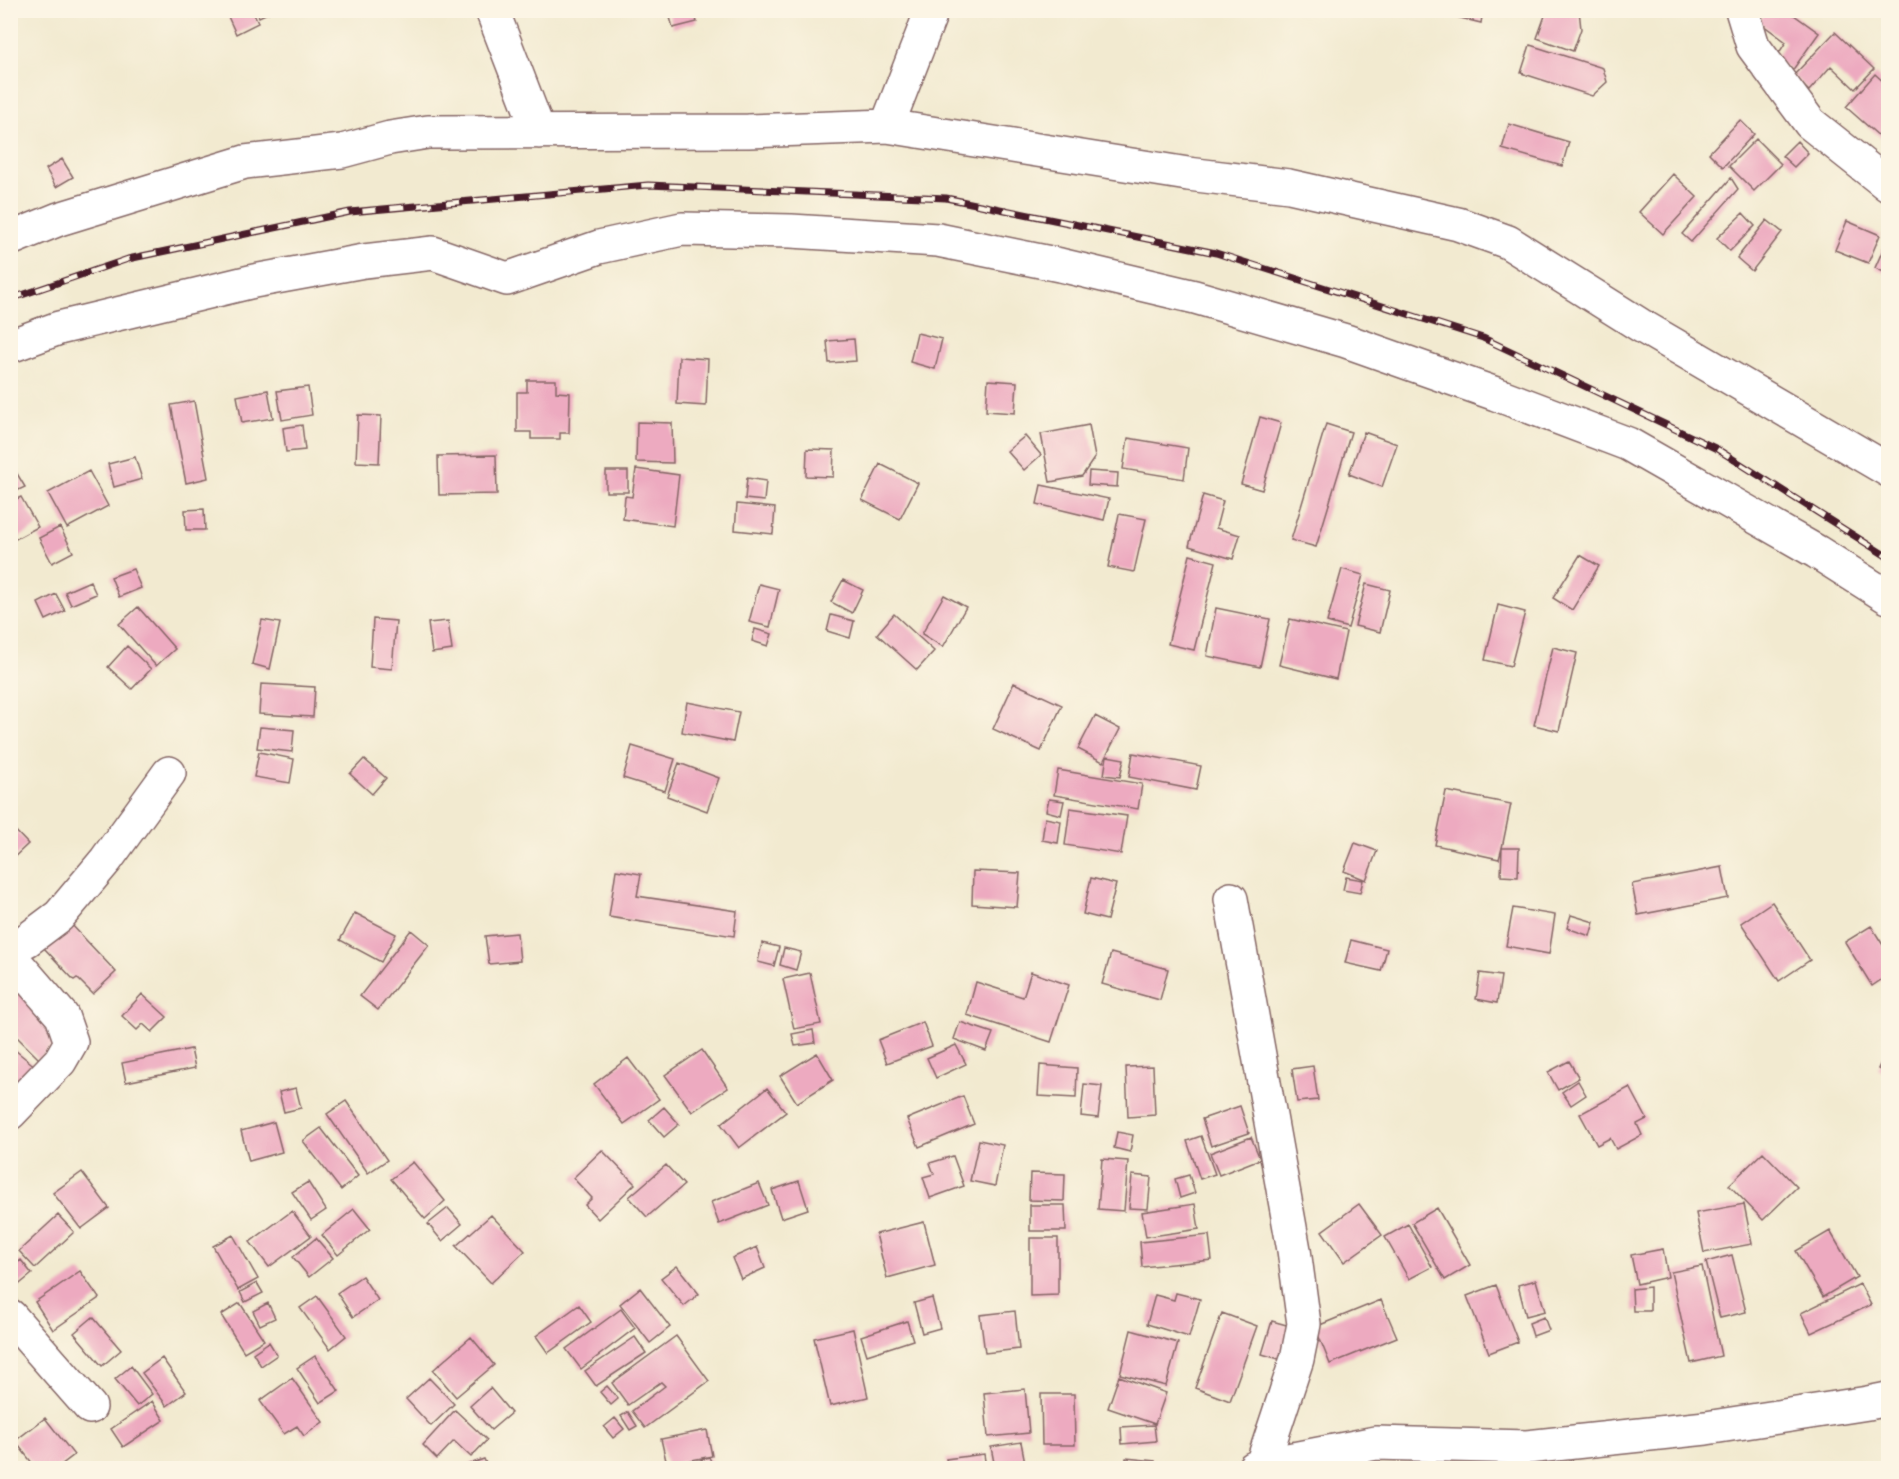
<svg xmlns="http://www.w3.org/2000/svg" width="1899" height="1479" viewBox="0 0 1899 1479" font-family="'IM FELL Double Pica',serif">
	<style>
		.building { fill: #edaac0 }
		.lines { fill: none; stroke-linecap: round; stroke-linejoin: round }
		.minor-casing { stroke: #856665; stroke-width: 36 }
		.minor { stroke: #fff; stroke-width: 33 }
		.rail-casing { stroke: #4a1f2b; stroke-width: 7 }
		.rail { stroke: #fcf5e5; stroke-width: 4.5; stroke-dasharray: 14; stroke-linecap: butt }
	</style>
	<rect width="100%" height="100%" fill="#fcf5e5"/>
	<filter id="ink" filterUnits="userSpaceOnUse"><feTurbulence type="fractalNoise" baseFrequency=".0167" numOctaves="2"/><feDisplacementMap in="SourceGraphic" scale="12" xChannelSelector="R" yChannelSelector="G"/><feConvolveMatrix kernelMatrix="1 2 1 2 8 2 1 2 1" color-interpolation-filters="sRGB"/></filter>
	<filter id="wash" filterUnits="userSpaceOnUse"><feTurbulence type="fractalNoise" baseFrequency=".008" numOctaves="4" result="noise"/><feDisplacementMap in="SourceGraphic" scale="24" xChannelSelector="R" yChannelSelector="G"/><feGaussianBlur stdDeviation="1.35" result="paint"/><feColorMatrix in="noise" values="0 0 0 0 0 0 0 0 0 0 0 0 0 0 0 0 0 1.4 0 .05"/><feComposite in="paint" operator="in"/></filter>
	<g filter="url(#wash)">
		<rect width="100%" height="100%" fill="#f2ead0"/>
		<g id="blocks">
			<path class="building" d="M 225,10 L 252,10 L 258,23 L 236,34 Z
				M 256,10 L 274,10 L 259,17 Z
				M 668,10 L 694,10 L 697,22 L 673,28 Z
				M 1445,10 L 1483,10 L 1481,23 L 1444,14 Z
				M 1547,10 L 1579,10 L 1581,29 L 1573,51 L 1537,38 Z
				M 1767,10 L 1787,10 L 1819,33 L 1792,71 L 1775,59 L 1786,42 L 1759,22 Z
				M 1835,32 L 1874,69 L 1855,89 L 1831,66 L 1809,91 L 1793,76 Z
				M 1530,45 L 1603,68 L 1607,82 L 1592,96 L 1521,73 Z
				M 1875,74 L 1888,86 L 1888,144 L 1846,107 Z
				M 1740,120 L 1754,134 L 1723,167 L 1709,153 Z
				M 1509,124 L 1569,142 L 1562,166 L 1502,149 Z
				M 1756,139 L 1781,164 L 1754,191 L 1729,166 Z
				M 1797,141 L 1808,153 L 1794,167 L 1782,156 Z
				M 62,159 L 73,177 L 56,187 L 46,169 Z
				M 1673,174 L 1697,197 L 1663,234 L 1639,212 Z
				M 1731,178 L 1738,189 L 1691,242 L 1682,234 Z
				M 1743,213 L 1755,226 L 1730,251 L 1717,238 Z
				M 1767,220 L 1782,232 L 1752,271 L 1737,258 Z
				M 1847,221 L 1880,235 L 1868,263 L 1835,250 Z
				M 1888,238 L 1888,274 L 1875,268 Z
				M 917,333 L 942,339 L 935,369 L 910,362 Z
				M 854,339 L 856,361 L 829,363 L 827,341 Z
				M 679,357 L 708,359 L 706,406 L 677,404 Z
				M 527,380 L 556,380 L 556,392 L 570,393 L 569,433 L 560,433 L 560,439 L 531,439 L 531,432 L 517,432 L 517,392 L 527,392 Z
				M 988,380 L 1017,382 L 1015,413 L 986,411 Z
				M 308,387 L 312,415 L 282,420 L 277,391 Z
				M 268,390 L 273,418 L 242,423 L 237,396 Z
				M 194,401 L 208,478 L 186,483 L 171,405 Z
				M 358,415 L 381,416 L 379,463 L 356,462 Z
				M 1260,417 L 1281,423 L 1262,490 L 1241,484 Z
				M 637,422 L 672,423 L 673,463 L 636,462 Z
				M 1326,424 L 1351,432 L 1316,547 L 1291,540 Z
				M 302,425 L 305,450 L 286,452 L 283,428 Z
				M 1089,425 L 1095,457 L 1082,476 L 1050,482 L 1041,434 Z
				M 1364,432 L 1397,444 L 1382,487 L 1349,474 Z
				M 1025,436 L 1041,455 L 1024,470 L 1007,451 Z
				M 1128,438 L 1188,448 L 1184,479 L 1123,469 Z
				M 807,449 L 834,450 L 833,477 L 806,476 Z
				M 496,455 L 497,494 L 439,495 L 438,456 Z
				M 135,457 L 142,479 L 114,487 L 108,464 Z
				M 10,462 L 25,487 L 10,494 Z
				M 880,464 L 918,483 L 900,519 L 862,500 Z
				M 636,469 L 679,475 L 673,526 L 623,519 L 625,496 L 632,497 Z
				M 89,471 L 108,506 L 67,528 L 48,493 Z
				M 606,471 L 628,471 L 628,492 L 606,492 Z
				M 1089,471 L 1118,473 L 1117,487 L 1088,485 Z
				M 747,478 L 766,481 L 764,501 L 745,499 Z
				M 1041,485 L 1109,499 L 1104,520 L 1037,504 Z
				M 1203,495 L 1223,501 L 1216,528 L 1240,535 L 1233,559 L 1189,546 Z
				M 21,497 L 38,527 L 10,542 L 10,502 Z
				M 737,504 L 775,508 L 773,534 L 735,530 Z
				M 204,509 L 205,530 L 186,530 L 185,510 Z
				M 1119,514 L 1146,519 L 1134,572 L 1108,567 Z
				M 60,527 L 73,552 L 52,563 L 39,538 Z
				M 1190,555 L 1216,562 L 1194,650 L 1168,644 Z
				M 1580,555 L 1599,566 L 1572,610 L 1553,598 Z
				M 133,569 L 141,588 L 119,597 L 111,577 Z
				M 1342,569 L 1363,575 L 1348,628 L 1327,622 Z
				M 843,580 L 863,590 L 852,613 L 831,602 Z
				M 90,581 L 96,594 L 71,605 L 65,592 Z
				M 759,584 L 779,589 L 770,627 L 749,622 Z
				M 1366,584 L 1390,590 L 1380,632 L 1355,626 Z
				M 56,594 L 65,611 L 46,620 L 38,603 Z
				M 944,595 L 966,607 L 943,647 L 922,634 Z
				M 1498,605 L 1525,612 L 1511,666 L 1485,660 Z
				M 138,607 L 175,649 L 156,666 L 119,624 Z
				M 1216,608 L 1270,619 L 1260,667 L 1207,656 Z
				M 894,614 L 934,651 L 917,670 L 877,634 Z
				M 831,615 L 854,621 L 850,638 L 827,631 Z
				M 373,619 L 396,621 L 392,669 L 370,667 Z
				M 1290,619 L 1346,632 L 1336,679 L 1279,665 Z
				M 262,620 L 280,623 L 270,669 L 252,664 Z
				M 448,621 L 452,650 L 432,653 L 428,623 Z
				M 755,629 L 772,634 L 768,646 L 752,641 Z
				M 127,646 L 151,669 L 132,689 L 108,667 Z
				M 1553,647 L 1577,653 L 1559,731 L 1534,725 Z
				M 1014,683 L 1062,705 L 1041,751 L 993,729 Z
				M 261,684 L 315,687 L 313,717 L 259,714 Z
				M 687,702 L 739,712 L 733,742 L 682,732 Z
				M 1095,716 L 1120,729 L 1103,762 L 1078,749 Z
				M 260,727 L 294,730 L 292,752 L 257,748 Z
				M 632,746 L 675,759 L 665,791 L 623,778 Z
				M 259,752 L 294,759 L 290,783 L 254,777 Z
				M 1133,753 L 1201,766 L 1196,790 L 1129,777 Z
				M 1107,756 L 1124,759 L 1120,777 L 1104,775 Z
				M 364,759 L 386,778 L 372,794 L 350,774 Z
				M 679,763 L 719,778 L 707,811 L 667,796 Z
				M 1058,770 L 1142,784 L 1138,809 L 1054,795 Z
				M 1446,791 L 1511,804 L 1502,848 L 1519,848 L 1518,877 L 1501,876 L 1502,848 L 1499,859 L 1435,845 Z
				M 1049,799 L 1064,801 L 1061,815 L 1046,811 Z
				M 1070,808 L 1127,816 L 1121,854 L 1065,845 Z
				M 1045,818 L 1061,821 L 1058,843 L 1042,840 Z
				M 10,825 L 28,844 L 10,861 Z
				M 1355,843 L 1377,851 L 1366,880 L 1344,871 Z
				M 1722,867 L 1728,898 L 1638,915 L 1632,884 Z
				M 616,870 L 641,874 L 637,896 L 737,911 L 734,936 L 609,917 Z
				M 973,871 L 1020,873 L 1017,907 L 972,904 Z
				M 1346,877 L 1363,880 L 1360,893 L 1343,890 Z
				M 1091,878 L 1116,884 L 1107,920 L 1083,914 Z
				M 1772,902 L 1810,960 L 1779,981 L 1741,923 Z
				M 1513,908 L 1555,915 L 1549,954 L 1506,946 Z
				M 355,913 L 396,934 L 381,962 L 340,940 Z
				M 1571,915 L 1594,922 L 1590,936 L 1567,928 Z
				M 70,923 L 116,972 L 93,994 L 77,978 L 74,980 L 44,948 Z
				M 1871,926 L 1888,953 L 1888,975 L 1872,986 L 1845,942 Z
				M 411,930 L 429,945 L 378,1010 L 360,996 Z
				M 517,933 L 520,961 L 489,964 L 485,936 Z
				M 1351,940 L 1387,949 L 1381,971 L 1345,963 Z
				M 762,943 L 779,947 L 774,966 L 758,962 Z
				M 784,948 L 801,952 L 796,970 L 780,965 Z
				M 1111,953 L 1168,969 L 1160,1000 L 1102,984 Z
				M 1031,972 L 1069,985 L 1051,1042 L 967,1015 L 976,982 L 1023,997 Z
				M 810,973 L 821,1024 L 794,1029 L 783,979 Z
				M 1480,973 L 1501,976 L 1497,1003 L 1476,999 Z
				M 10,976 L 66,1032 L 39,1059 L 10,1030 Z
				M 142,994 L 167,1017 L 152,1032 L 143,1024 L 137,1030 L 122,1016 Z
				M 923,1022 L 932,1046 L 887,1063 L 878,1040 Z
				M 960,1022 L 993,1033 L 986,1051 L 954,1039 Z
				M 813,1030 L 815,1043 L 795,1046 L 792,1034 Z
				M 956,1045 L 966,1064 L 936,1078 L 927,1058 Z
				M 10,1046 L 36,1067 L 10,1098 Z
				M 1888,1048 L 1888,1074 L 1878,1069 Z
				M 191,1049 L 195,1068 L 126,1082 L 122,1063 Z
				M 702,1050 L 728,1088 L 692,1112 L 665,1075 Z
				M 817,1053 L 833,1080 L 797,1103 L 780,1076 Z
				M 628,1058 L 659,1099 L 624,1124 L 594,1084 Z
				M 1569,1061 L 1579,1078 L 1558,1090 L 1548,1072 Z
				M 1040,1065 L 1077,1068 L 1076,1098 L 1038,1096 Z
				M 1153,1066 L 1155,1115 L 1128,1117 L 1126,1067 Z
				M 1313,1066 L 1318,1100 L 1297,1102 L 1292,1069 Z
				M 1578,1081 L 1586,1095 L 1571,1105 L 1562,1092 Z
				M 1084,1084 L 1102,1086 L 1098,1118 L 1081,1116 Z
				M 1630,1087 L 1647,1119 L 1637,1124 L 1642,1135 L 1616,1149 L 1610,1138 L 1597,1145 L 1580,1114 Z
				M 296,1088 L 301,1108 L 284,1112 L 279,1092 Z
				M 767,1088 L 786,1112 L 739,1148 L 721,1124 Z
				M 963,1096 L 974,1124 L 919,1147 L 907,1119 Z
				M 346,1101 L 387,1160 L 368,1173 L 327,1114 Z
				M 1240,1106 L 1249,1133 L 1211,1146 L 1202,1119 Z
				M 664,1107 L 679,1124 L 664,1137 L 649,1120 Z
				M 274,1122 L 282,1152 L 249,1161 L 241,1131 Z
				M 321,1128 L 358,1176 L 341,1190 L 303,1141 Z
				M 1117,1132 L 1133,1135 L 1130,1152 L 1114,1148 Z
				M 1201,1136 L 1215,1174 L 1200,1179 L 1187,1141 Z
				M 1251,1137 L 1260,1159 L 1219,1175 L 1210,1153 Z
				M 979,1140 L 1003,1145 L 995,1186 L 970,1181 Z
				M 602,1150 L 635,1184 L 598,1219 L 585,1205 L 592,1198 L 573,1178 Z
				M 1763,1152 L 1797,1187 L 1763,1220 L 1729,1185 Z
				M 953,1156 L 964,1186 L 930,1198 L 923,1177 L 934,1174 L 930,1163 Z
				M 1102,1159 L 1128,1161 L 1124,1211 L 1098,1209 Z
				M 413,1162 L 445,1201 L 425,1219 L 391,1179 Z
				M 666,1165 L 684,1185 L 647,1217 L 629,1197 Z
				M 82,1172 L 109,1208 L 81,1229 L 53,1193 Z
				M 1030,1173 L 1065,1174 L 1064,1201 L 1029,1200 Z
				M 1132,1175 L 1151,1177 L 1148,1209 L 1129,1208 Z
				M 1189,1175 L 1195,1193 L 1180,1198 L 1175,1179 Z
				M 799,1181 L 808,1209 L 781,1218 L 772,1190 Z
				M 308,1182 L 326,1210 L 311,1220 L 292,1192 Z
				M 759,1183 L 768,1205 L 719,1224 L 711,1202 Z
				M 1195,1204 L 1199,1229 L 1146,1237 L 1142,1212 Z
				M 1359,1204 L 1382,1235 L 1344,1262 L 1322,1231 Z
				M 1744,1204 L 1752,1244 L 1704,1253 L 1696,1213 Z
				M 1030,1205 L 1065,1205 L 1066,1231 L 1030,1231 Z
				M 448,1208 L 462,1224 L 442,1241 L 428,1224 Z
				M 1437,1208 L 1470,1265 L 1445,1280 L 1412,1223 Z
				M 354,1209 L 370,1229 L 338,1255 L 322,1235 Z
				M 292,1211 L 311,1236 L 269,1267 L 250,1242 Z
				M 58,1215 L 74,1232 L 35,1268 L 19,1251 Z
				M 491,1215 L 525,1251 L 491,1283 L 456,1246 Z
				M 924,1222 L 935,1265 L 887,1278 L 876,1234 Z
				M 1408,1224 L 1432,1267 L 1409,1279 L 1385,1237 Z
				M 1830,1231 L 1857,1277 L 1823,1297 L 1796,1251 Z
				M 233,1235 L 258,1279 L 238,1290 L 213,1246 Z
				M 1209,1235 L 1212,1260 L 1142,1267 L 1140,1242 Z
				M 316,1238 L 333,1258 L 309,1277 L 293,1257 Z
				M 1030,1238 L 1058,1238 L 1058,1295 L 1030,1296 Z
				M 757,1247 L 765,1268 L 741,1279 L 732,1258 Z
				M 1663,1249 L 1668,1277 L 1637,1284 L 1631,1255 Z
				M 1732,1255 L 1746,1312 L 1720,1318 L 1706,1262 Z
				M 21,1260 L 32,1274 L 16,1287 L 10,1280 L 10,1269 Z
				M 677,1266 L 699,1294 L 684,1306 L 661,1278 Z
				M 1702,1266 L 1721,1356 L 1691,1363 L 1671,1272 Z
				M 80,1271 L 99,1298 L 53,1330 L 35,1302 Z
				M 362,1276 L 378,1300 L 353,1317 L 337,1293 Z
				M 1536,1280 L 1545,1311 L 1526,1316 L 1518,1285 Z
				M 257,1283 L 263,1293 L 245,1302 L 240,1292 Z
				M 1860,1284 L 1871,1305 L 1811,1333 L 1801,1313 Z
				M 1496,1285 L 1518,1342 L 1489,1353 L 1467,1296 Z
				M 1650,1287 L 1650,1311 L 1633,1311 L 1632,1289 Z
				M 640,1288 L 670,1327 L 650,1343 L 620,1304 Z
				M 1176,1293 L 1200,1299 L 1189,1337 L 1147,1324 L 1155,1295 L 1174,1300 Z
				M 317,1296 L 346,1336 L 330,1349 L 300,1308 Z
				M 932,1298 L 940,1328 L 922,1333 L 914,1303 Z
				M 1381,1300 L 1397,1337 L 1330,1364 L 1315,1327 Z
				M 240,1303 L 264,1340 L 244,1352 L 221,1315 Z
				M 268,1303 L 275,1318 L 260,1325 L 253,1311 Z
				M 579,1305 L 591,1322 L 548,1353 L 536,1336 Z
				M 621,1309 L 635,1328 L 581,1369 L 566,1349 Z
				M 1015,1311 L 1019,1349 L 985,1353 L 980,1315 Z
				M 1222,1313 L 1257,1326 L 1230,1401 L 1195,1388 Z
				M 93,1317 L 121,1350 L 102,1366 L 74,1333 Z
				M 1544,1317 L 1549,1330 L 1533,1336 L 1529,1323 Z
				M 907,1321 L 913,1340 L 867,1355 L 861,1336 Z
				M 1272,1321 L 1301,1329 L 1292,1363 L 1262,1354 Z
				M 853,1329 L 868,1397 L 830,1406 L 814,1338 Z
				M 1131,1330 L 1178,1343 L 1166,1386 L 1120,1374 Z
				M 676,1336 L 709,1381 L 645,1428 L 632,1411 L 665,1386 L 661,1382 L 628,1405 L 612,1383 Z
				M 471,1337 L 494,1365 L 456,1397 L 433,1370 Z
				M 635,1337 L 646,1353 L 596,1386 L 585,1371 Z
				M 269,1342 L 277,1355 L 261,1366 L 253,1353 Z
				M 315,1356 L 339,1391 L 320,1403 L 297,1368 Z
				M 162,1358 L 186,1392 L 167,1406 L 142,1373 Z
				M 131,1366 L 152,1394 L 137,1406 L 115,1379 Z
				M 1119,1376 L 1166,1393 L 1155,1424 L 1108,1408 Z
				M 292,1378 L 323,1422 L 304,1436 L 297,1426 L 284,1434 L 260,1401 Z
				M 429,1378 L 454,1404 L 431,1426 L 406,1399 Z
				M 607,1386 L 618,1399 L 611,1405 L 600,1392 Z
				M 490,1388 L 511,1413 L 491,1430 L 470,1406 Z
				M 1025,1389 L 1029,1433 L 988,1437 L 984,1393 Z
				M 1041,1394 L 1074,1394 L 1075,1445 L 1042,1445 Z
				M 152,1401 L 164,1420 L 123,1447 L 111,1429 Z
				M 455,1410 L 487,1440 L 471,1457 L 454,1441 L 437,1459 L 423,1445 Z
				M 628,1412 L 637,1426 L 630,1430 L 621,1416 Z
				M 45,1418 L 74,1455 L 57,1468 L 36,1468 L 15,1441 Z
				M 615,1418 L 624,1429 L 613,1438 L 604,1427 Z
				M 1154,1425 L 1156,1441 L 1122,1444 L 1121,1427 Z
				M 707,1430 L 712,1456 L 667,1465 L 661,1439 Z
				M 1021,1442 L 1026,1468 L 995,1468 L 991,1447 Z
				M 984,1454 L 986,1468 L 948,1468 L 946,1459 Z
				M 709,1457 L 714,1468 L 680,1468 Z
				M 1126,1458 L 1155,1461 L 1154,1468 L 1125,1468 Z
				M 484,1459 L 488,1468 L 458,1468 Z"/>
		</g>
	</g>
	<g filter="url(#ink)">
		<use href="#blocks" fill-opacity="0" stroke="#856665" stroke-width="1.5"/>
		<g class="lines">
			<defs>
				<path id="minor" d="M 492,10 L 539,132
					M 1742,10 L 1753,46 L 1810,123 L 1888,185
					M 887,126 L 932,10
					M 10,239 L 59,219 L 245,162 L 342,151 L 390,138 L 428,132 L 748,131 L 887,126 L 1188,174 L 1289,186 L 1458,224 L 1508,242 L 1640,325 L 1888,470
					M 10,346 L 59,328 L 254,281 L 364,261 L 433,253 L 507,279 L 599,247 L 682,229 L 791,231 L 938,240 L 1060,265 L 1195,297 L 1346,341 L 1496,394 L 1628,444 L 1817,552 L 1888,597
					M 1231,899 L 1294,1250 L 1304,1324 L 1297,1359 L 1262,1465
					M 10,949 L 27,940 L 59,916 L 106,860 L 169,773
					M 10,956 L 62,1016 L 71,1042 L 60,1061 L 10,1113
					M 10,1316 L 90,1407
					M 1254,1468 L 1262,1465 L 1376,1443 L 1527,1447 L 1706,1428 L 1868,1403 L 1888,1399"/>
			</defs>
			<use href="#minor" class="minor-casing"/>
			<use href="#minor" class="minor"/>
			<defs>
				<path id="rail" d="M 10,299 L 128,259 L 350,212 L 648,185 L 946,198 L 1216,253 L 1483,338 L 1717,449 L 1888,557"/>
			</defs>
			<use href="#rail" class="rail-casing"/>
			<use href="#rail" class="rail"/>
		</g>
	</g>
	<rect width="1899" height="1479" fill="none" stroke="#fcf5e5" stroke-width="36"/>
</svg>
